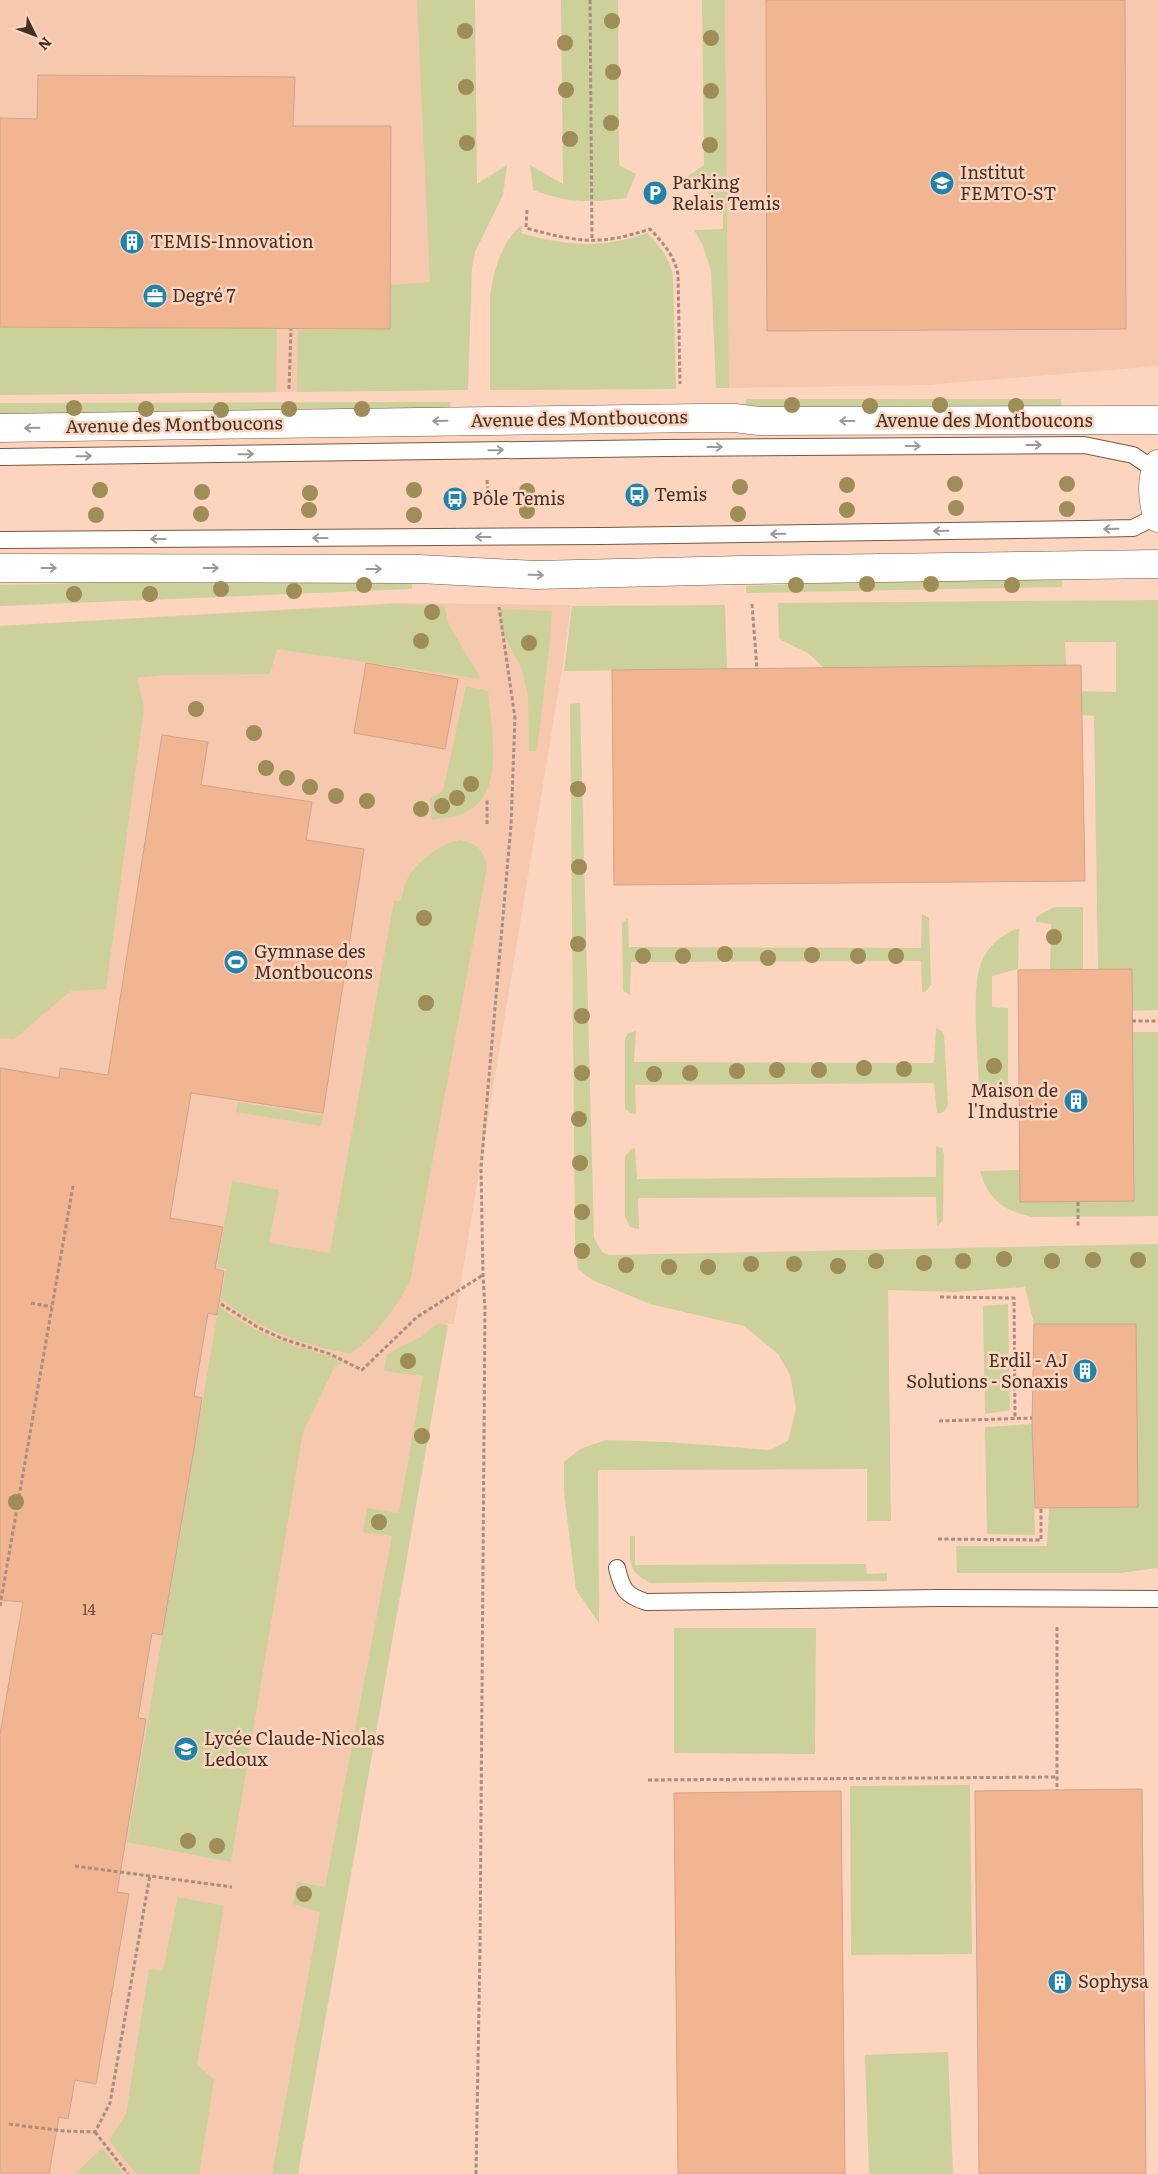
<svg xmlns="http://www.w3.org/2000/svg" width="1158" height="2174" viewBox="0 0 1158 2174" font-family="Literata,serif">
	<style>
		.built { fill: #f6c8ad }
		.green { fill: #ccd09b }
		.building { fill: #f2b591; stroke: #caa58f }
		.lines { fill: none; stroke-linecap: round; stroke-linejoin: round }
		.service-casing { stroke: #785642; stroke-width: 18 }
		.tertiary-casing { stroke: #785642; stroke-width: 29 }
		.path { stroke: #aa8d7c; stroke-width: 3; stroke-dasharray: 4 2.5; stroke-linecap: butt }
		.service { stroke: #fff; stroke-width: 16 }
		.tertiary { stroke: #fff; stroke-width: 28 }
		.tree { fill: #9e8d56 }
		.oneway { stroke: #a09894 }
		.labels { text-anchor: middle; stroke-width: 5; stroke-linejoin: round; paint-order: stroke }
		.number-label { font-size: 15px; fill: #6d5343 }
		.poi-label { font-size: 18px; fill: #413229; stroke: #fdd5be; text-anchor: start }
		.street-label { font-size: 18px; fill: #413229; stroke: #fdd5be }
	</style>
	<rect width="100%" height="100%" fill="#fdd5be"/>
	<path class="built" d="M 0,0 L 451,0 L 453,390 L 0,395 Z
		M 725,0 L 1158,0 L 1158,366 L 928,385 L 729,388 Z
		M 395,603 L 571,605 L 562,670 L 454,1324 L 446,1324 L 297,2174 L 0,2174 L 0,626 Z"/>
	<path class="green" d="M 417,0 L 475,0 L 477,184 L 507,165 L 503,195 L 475,252 L 472,268 L 468,390 L 297,392 L 298,330 L 390,329 L 391,285 L 430,282 Z
		M 561,0 L 618,0 L 619,165 L 636,174 L 626,198 C 590,203 567,203 533,190 L 530,165 L 563,184 Z
		M 702,0 L 725,0 L 729,388 L 716,388 L 711,270 L 702,244 L 694,230 L 723,229 L 723,204 L 708,194 L 707,186 L 679,186 L 678,183 L 704,165 Z
		M 522,225 L 521,233 C 566,246 602,249 647,233 C 660,246 670,258 673,277 L 676,389 L 490,390 L 490,297 C 493,273 501,241 522,225 Z
		M 0,327 L 277,329 L 276,392 L 0,395 Z
		M 746,399 L 1061,399 L 1062,410 L 770,410 L 746,406 Z
		M 450,402 L 452,416 L 0,423 L 0,403 Z
		M 1062,575 L 1062,587 L 746,593 L 746,586 Z
		M 404,576 L 412,582 L 412,589 L 0,606 L 0,585 Z
		M 1158,600 L 1158,1010 L 1132,1011 L 1132,969 L 1098,969 L 1094,716 L 1082,715 L 1081,691 L 1116,692 L 1116,642 L 1065,642 L 1066,665 L 824,668 L 808,653 L 779,639 L 778,603 Z
		M 395,604 L 444,606 L 449,625 L 481,679 L 277,649 L 270,674 L 162,675 L 137,678 L 144,707 L 106,989 L 71,991 L 14,1039 L 0,1038 L 0,626 Z
		M 725,605 L 727,669 L 564,671 L 572,606 Z
		M 499,609 L 552,611 L 550,640 L 537,751 L 529,751 L 528,697 L 522,669 L 502,632 Z
		M 466,686 L 488,691 C 491,730 508,799 459,815 C 451,818 441,818 432,820 L 430,798 L 443,791 Z
		M 580,703 L 594,1238 L 602,1252 L 609,1255 L 1158,1244 L 1158,1568 L 1120,1573 L 957,1573 L 956,1546 L 1047,1546 L 1049,1508 L 1138,1507 L 1136,1324 L 1034,1324 L 1025,1287 L 954,1292 L 888,1290 L 891,1521 L 867,1521 L 867,1469 L 598,1470 L 599,1623 L 576,1590 L 564,1492 L 564,1462 L 580,1449 L 606,1440 L 667,1442 L 770,1450 L 788,1441 L 796,1409 L 790,1375 L 778,1354 L 744,1326 L 650,1304 L 592,1280 L 578,1269 L 575,1242 L 570,704 Z
		M 460,840 C 479,845 483,849 487,867 L 410,1282 C 395,1309 375,1336 350,1354 C 304,1345 257,1330 221,1298 L 226,1269 L 217,1267 L 232,1181 L 279,1190 L 269,1243 L 330,1253 L 394,901 L 401,901 C 403,893 404,885 408,878 C 417,861 442,843 460,840 Z
		M 1054,907 L 1083,907 L 1083,969 L 1050,969 L 1051,924 L 1036,922 L 1036,917 Z
		M 922,914 L 929,918 L 931,985 L 925,992 L 922,992 L 921,961 L 631,962 L 630,995 L 623,991 L 622,923 L 628,918 L 629,947 L 921,948 Z
		M 1019,928 L 1018,969 L 992,976 L 992,1007 L 1008,1008 L 1008,1086 L 979,1087 C 978,1058 971,988 981,963 C 988,946 1002,934 1019,928 Z
		M 936,1028 L 943,1032 L 944,1035 L 948,1105 C 946,1110 943,1114 937,1113 L 934,1083 L 635,1085 L 636,1114 L 630,1113 L 625,1109 L 625,1039 L 628,1033 L 636,1031 L 634,1062 L 934,1063 Z
		M 1132,1032 L 1158,1032 L 1158,1216 L 1033,1217 C 1004,1211 988,1200 980,1171 L 1020,1170 L 1021,1202 L 1134,1201 Z
		M 238,1102 L 323,1116 L 321,1126 L 236,1112 Z
		M 936,1146 L 942,1148 L 944,1154 L 943,1221 L 937,1226 L 936,1197 L 638,1198 L 639,1229 L 630,1227 L 625,1217 L 625,1157 L 631,1149 L 635,1148 L 637,1179 L 936,1177 Z
		M 1008,1304 L 1010,1410 L 985,1414 L 983,1306 Z
		M 219,1306 C 254,1335 301,1349 344,1360 L 334,1368 L 303,1432 L 231,1862 L 127,1842 Z
		M 438,1323 L 448,1325 L 298,2174 L 272,2174 L 320,1912 L 293,1904 L 297,1882 L 325,1887 L 392,1536 L 363,1532 L 367,1508 L 399,1513 L 423,1376 L 384,1371 L 387,1355 L 396,1349 L 421,1337 Z
		M 1032,1424 L 1035,1535 L 987,1534 L 985,1427 Z
		M 630,1536 L 635,1536 L 635,1565 L 866,1564 L 867,1574 L 887,1573 L 887,1581 L 650,1583 C 626,1570 630,1560 630,1536 Z
		M 674,1628 L 816,1628 L 815,1754 L 674,1753 Z
		M 970,1785 L 972,1954 L 851,1955 L 850,1786 Z
		M 178,1897 L 224,1906 L 197,2064 L 214,2080 L 199,2174 L 136,2174 L 109,2140 L 126,2114 L 149,1969 L 163,1971 Z
		M 948,2052 L 953,2174 L 869,2174 L 865,2055 Z
		M 102,2148 L 123,2174 L 75,2174 Z"/>
	<path class="building" d="M 766,0 L 1125,0 L 1126,329 L 767,331 Z
		M 38,75 L 295,77 L 293,126 L 391,126 L 390,329 L 0,327 L 0,118 L 37,119 Z
		M 366,663 L 458,679 L 445,749 L 354,733 Z
		M 1081,665 L 1085,881 L 614,885 L 612,670 Z
		M 162,735 L 208,742 L 201,785 L 312,802 L 306,840 L 364,849 L 323,1113 L 191,1093 L 170,1218 L 223,1227 L 215,1269 L 224,1271 L 217,1315 L 208,1313 L 194,1396 L 202,1398 L 195,1443 L 162,1635 L 152,1633 L 138,1718 L 146,1719 L 117,1892 L 129,1894 L 96,2084 L 75,2080 L 68,2119 L 59,2117 L 49,2174 L 0,2174 L 0,1734 L 23,1602 L 0,1600 L 0,1068 L 59,1078 L 60,1068 L 108,1075 Z
		M 1132,969 L 1134,1201 L 1020,1202 L 1018,970 Z
		M 1034,1324 L 1136,1324 L 1138,1507 L 1035,1508 L 1032,1424 Z
		M 1142,1789 L 1146,2174 L 979,2174 L 975,1791 Z
		M 841,1791 L 845,2174 L 678,2174 L 674,1793 Z"/>
	<g class="lines">
		<defs>
			<path id="service" d="M 0,457 L 666,448 L 1084,445 L 1133,455 L 1155,470
				M 0,540 L 602,536 L 1086,529 L 1133,528 L 1157,516
				M 617,1568 C 622,1589 625,1595 646,1602 L 938,1598 L 1158,1599"/>
			<path id="tertiary" d="M 0,428 L 700,418 L 735,418 L 759,421 L 1158,420
				M 1158,464 C 1151,481 1152,500 1158,518
				M 0,568 L 419,569 L 536,575 L 742,570 L 1158,564"/>
		</defs>
		<use href="#service" class="service-casing"/>
		<use href="#tertiary" class="tertiary-casing"/>
		<path class="path" d="M 590,0 L 592,241
			M 527,210 L 526,228 C 577,242 599,246 650,229 C 663,243 674,255 678,274 L 680,384
			M 289,389 L 291,329
			M 487,480 L 489,507
			M 752,604 L 757,669
			M 487,824 L 487,798
			M 1132,1021 L 1158,1021
			M 1078,1202 L 1078,1227
			M 940,1297 L 1014,1298 L 1015,1419
			M 31,1303 L 52,1307
			M 221,1304 L 259,1328 L 283,1339 L 330,1354 L 362,1370 L 417,1317 L 483,1275
			M 939,1421 L 1032,1418
			M 938,1539 L 1041,1540 L 1041,1508
			M 0,1606 L 73,1186
			M 1057,1627 L 1057,1790
			M 648,1780 L 1057,1777
			M 75,1866 L 232,1887
			M 9,2124 L 64,2131 L 95,2132 L 110,2103 L 150,1875
			M 95,2132 L 128,2174
			M 476,2174 L 480,1948 L 485,1309 L 483,1275 L 481,1168 L 511,825 L 515,718 L 499,607"/>
		<use href="#service" class="service"/>
		<use href="#tertiary" class="tertiary"/>
	</g>
	<g class="tree">
		<circle cx="612" cy="21" r="8"/>
		<circle cx="465" cy="31" r="8"/>
		<circle cx="711" cy="38" r="8"/>
		<circle cx="565" cy="43" r="8"/>
		<circle cx="613" cy="72" r="8"/>
		<circle cx="466" cy="87" r="8"/>
		<circle cx="566" cy="90" r="8"/>
		<circle cx="711" cy="91" r="8"/>
		<circle cx="611" cy="123" r="8"/>
		<circle cx="570" cy="139" r="8"/>
		<circle cx="467" cy="143" r="8"/>
		<circle cx="710" cy="145" r="8"/>
		<circle cx="792" cy="405" r="8"/>
		<circle cx="940" cy="405" r="8"/>
		<circle cx="870" cy="406" r="8"/>
		<circle cx="1016" cy="406" r="8"/>
		<circle cx="74" cy="408" r="8"/>
		<circle cx="146" cy="409" r="8"/>
		<circle cx="289" cy="409" r="8"/>
		<circle cx="362" cy="409" r="8"/>
		<circle cx="221" cy="410" r="8"/>
		<circle cx="955" cy="484" r="8"/>
		<circle cx="1067" cy="484" r="8"/>
		<circle cx="847" cy="485" r="8"/>
		<circle cx="740" cy="487" r="8"/>
		<circle cx="100" cy="490" r="8"/>
		<circle cx="414" cy="490" r="8"/>
		<circle cx="527" cy="491" r="8"/>
		<circle cx="202" cy="492" r="8"/>
		<circle cx="310" cy="493" r="8"/>
		<circle cx="956" cy="508" r="8"/>
		<circle cx="1067" cy="509" r="8"/>
		<circle cx="309" cy="510" r="8"/>
		<circle cx="847" cy="510" r="8"/>
		<circle cx="527" cy="511" r="8"/>
		<circle cx="201" cy="514" r="8"/>
		<circle cx="738" cy="514" r="8"/>
		<circle cx="96" cy="515" r="8"/>
		<circle cx="414" cy="515" r="8"/>
		<circle cx="867" cy="584" r="8"/>
		<circle cx="931" cy="584" r="8"/>
		<circle cx="364" cy="585" r="8"/>
		<circle cx="796" cy="585" r="8"/>
		<circle cx="1012" cy="585" r="8"/>
		<circle cx="221" cy="589" r="8"/>
		<circle cx="294" cy="591" r="8"/>
		<circle cx="74" cy="594" r="8"/>
		<circle cx="150" cy="594" r="8"/>
		<circle cx="432" cy="612" r="8"/>
		<circle cx="421" cy="641" r="8"/>
		<circle cx="529" cy="643" r="8"/>
		<circle cx="196" cy="709" r="8"/>
		<circle cx="254" cy="733" r="8"/>
		<circle cx="266" cy="768" r="8"/>
		<circle cx="287" cy="778" r="8"/>
		<circle cx="471" cy="784" r="8"/>
		<circle cx="310" cy="787" r="8"/>
		<circle cx="578" cy="789" r="8"/>
		<circle cx="336" cy="796" r="8"/>
		<circle cx="457" cy="798" r="8"/>
		<circle cx="367" cy="801" r="8"/>
		<circle cx="442" cy="806" r="8"/>
		<circle cx="421" cy="809" r="8"/>
		<circle cx="579" cy="867" r="8"/>
		<circle cx="424" cy="918" r="8"/>
		<circle cx="1054" cy="937" r="8"/>
		<circle cx="578" cy="944" r="8"/>
		<circle cx="725" cy="954" r="8"/>
		<circle cx="812" cy="955" r="8"/>
		<circle cx="643" cy="956" r="8"/>
		<circle cx="683" cy="956" r="8"/>
		<circle cx="858" cy="956" r="8"/>
		<circle cx="896" cy="956" r="8"/>
		<circle cx="768" cy="958" r="8"/>
		<circle cx="426" cy="1003" r="8"/>
		<circle cx="582" cy="1016" r="8"/>
		<circle cx="994" cy="1066" r="8"/>
		<circle cx="864" cy="1068" r="8"/>
		<circle cx="904" cy="1069" r="8"/>
		<circle cx="777" cy="1070" r="8"/>
		<circle cx="819" cy="1070" r="8"/>
		<circle cx="737" cy="1071" r="8"/>
		<circle cx="582" cy="1073" r="8"/>
		<circle cx="690" cy="1073" r="8"/>
		<circle cx="654" cy="1074" r="8"/>
		<circle cx="579" cy="1119" r="8"/>
		<circle cx="580" cy="1163" r="8"/>
		<circle cx="582" cy="1212" r="8"/>
		<circle cx="582" cy="1251" r="8"/>
		<circle cx="1004" cy="1259" r="8"/>
		<circle cx="1093" cy="1260" r="8"/>
		<circle cx="1138" cy="1260" r="8"/>
		<circle cx="876" cy="1261" r="8"/>
		<circle cx="963" cy="1261" r="8"/>
		<circle cx="1052" cy="1261" r="8"/>
		<circle cx="924" cy="1263" r="8"/>
		<circle cx="751" cy="1264" r="8"/>
		<circle cx="794" cy="1264" r="8"/>
		<circle cx="626" cy="1265" r="8"/>
		<circle cx="838" cy="1266" r="8"/>
		<circle cx="669" cy="1267" r="8"/>
		<circle cx="708" cy="1267" r="8"/>
		<circle cx="408" cy="1361" r="8"/>
		<circle cx="422" cy="1436" r="8"/>
		<circle cx="16" cy="1502" r="8"/>
		<circle cx="379" cy="1522" r="8"/>
		<circle cx="188" cy="1841" r="8"/>
		<circle cx="217" cy="1846" r="8"/>
		<circle cx="304" cy="1894" r="8"/>
	</g>
	<defs><path id="oneway-shaft" d="M-6 0H5M1.5-3L5.5 0L1.5 3" fill="none" stroke-width="1.6" stroke-linecap="round" stroke-linejoin="round" transform="scale(1.25)"/></defs>
	<g class="oneway">
		<use href="#oneway-shaft" transform="translate(440 421) rotate(179)"/>
		<use href="#oneway-shaft" transform="translate(847 421) rotate(-180)"/>
		<use href="#oneway-shaft" transform="translate(32 428) rotate(179)"/>
		<use href="#oneway-shaft" transform="translate(1034 445)"/>
		<use href="#oneway-shaft" transform="translate(913 446)"/>
		<use href="#oneway-shaft" transform="translate(715 447)"/>
		<use href="#oneway-shaft" transform="translate(496 450) rotate(-1)"/>
		<use href="#oneway-shaft" transform="translate(246 454) rotate(-1)"/>
		<use href="#oneway-shaft" transform="translate(84 456) rotate(-1)"/>
		<use href="#oneway-shaft" transform="translate(1111 529) rotate(179)"/>
		<use href="#oneway-shaft" transform="translate(941 531) rotate(179)"/>
		<use href="#oneway-shaft" transform="translate(778 534) rotate(179)"/>
		<use href="#oneway-shaft" transform="translate(483 537) rotate(180)"/>
		<use href="#oneway-shaft" transform="translate(320 538) rotate(180)"/>
		<use href="#oneway-shaft" transform="translate(158 539) rotate(180)"/>
		<use href="#oneway-shaft" transform="translate(49 568)"/>
		<use href="#oneway-shaft" transform="translate(211 568)"/>
		<use href="#oneway-shaft" transform="translate(374 569)"/>
		<use href="#oneway-shaft" transform="translate(536 575) rotate(1)"/>
	</g>
	<defs>
		<symbol id="university-disc" viewBox="-11 -11 22 22"><circle r="9.5" fill="#1f83ad" stroke="#fdd5be"/><path d="M0-5L7-2L0 1L-7-2ZM-4 1L0 2.5L4 1V4Q0 6-4 4Z" fill="#fff"/></symbol>
		<symbol id="parking-disc" viewBox="-11 -11 22 22"><circle r="9.5" fill="#1f83ad" stroke="#fdd5be"/><path d="M-3.5-5.5H1a3.5 3.5 0 0 1 0 7H-1V5.5H-3.5ZM-1-3.4V-.6H.8a1.4 1.4 0 0 0 0-2.8Z" fill="#fff"/></symbol>
		<symbol id="building-disc" viewBox="-11 -11 22 22"><circle r="9.5" fill="#1f83ad" stroke="#fdd5be"/><path d="M-4-6H4V6H1V3H-1V6H-4ZM-2.5-4.3h1.7v1.8h-1.7ZM.8-4.3h1.7v1.8H.8ZM-2.5-1h1.7V.8h-1.7ZM.8-1h1.7V.8H.8Z" fill="#fff"/></symbol>
		<symbol id="office-disc" viewBox="-11 -11 22 22"><circle r="9.5" fill="#1f83ad" stroke="#fdd5be"/><path d="M-6-3h4V-5.5h4V-3h4V5H-6ZM-1-4.5V-3h2v-1.5ZM-6 0V1H6V0Z" fill="#fff"/></symbol>
		<symbol id="bus-disc" viewBox="-11 -11 22 22"><circle r="9.5" fill="#1f83ad" stroke="#fdd5be"/><path d="M-5-6H5V4H4V6H2V4H-2V6H-4V4H-5ZM-3.5-4V0h7V-4ZM-3.5 1.2v1.5H-2V1.2ZM2 1.2v1.5H3.5V1.2Z" fill="#fff"/></symbol>
		<symbol id="stadium-disc" viewBox="-11 -11 22 22"><circle r="9.5" fill="#1f83ad" stroke="#fdd5be"/><path d="M0-5a6.5 5 0 1 0 0 10a6.5 5 0 1 0 0-10ZM-3.5-1.8h7v3.6h-7Z" fill="#fff"/></symbol>
		<symbol id="school-disc" viewBox="-11 -11 22 22"><circle r="9.5" fill="#1f83ad" stroke="#fdd5be"/><path d="M0-5L7-2L0 1L-7-2ZM-4 1L0 2.5L4 1V4Q0 6-4 4Z" fill="#fff"/></symbol>
	</defs>
	<g fill-rule="evenodd">
		<use href="#university-disc" x="928" y="169" width="28" height="28"/>
		<use href="#parking-disc" x="641" y="179" width="28" height="28"/>
		<use href="#building-disc" x="118" y="228" width="28" height="28"/>
		<use href="#office-disc" x="141" y="282" width="28" height="28"/>
		<use href="#bus-disc" x="623" y="481" width="28" height="28"/>
		<use href="#bus-disc" x="441" y="485" width="28" height="28"/>
		<use href="#stadium-disc" x="222" y="948" width="28" height="28"/>
		<use href="#building-disc" x="1062" y="1087" width="28" height="28"/>
		<use href="#building-disc" x="1071" y="1357" width="28" height="28"/>
		<use href="#school-disc" x="172" y="1735" width="28" height="28"/>
		<use href="#building-disc" x="1046" y="1968" width="28" height="28"/>
	</g>
	<g class="labels">
		<g class="number-label">
			<text x="89" y="1615">14</text>
		</g>
		<g class="poi-label">
			<text x="960" y="179">Institut<tspan x="960" dy="21">FEMTO-ST</tspan></text>
			<text x="672" y="189">Parking<tspan x="672" dy="21">Relais Temis</tspan></text>
			<text x="150" y="248">TEMIS-Innovation</text>
			<text x="172" y="302">Degré 7</text>
			<text x="654" y="501">Temis</text>
			<text x="472" y="505">Pôle Temis</text>
			<text x="254" y="958">Gymnase des<tspan x="254" dy="21">Montboucons</tspan></text>
			<text x="1058" y="1097" text-anchor="end">Maison de<tspan x="1058" dy="21">l'Industrie</tspan></text>
			<text x="1068" y="1367" text-anchor="end">Erdil - AJ<tspan x="1068" dy="21">Solutions - Sonaxis</tspan></text>
			<text x="204" y="1745">Lycée Claude-Nicolas<tspan x="204" dy="21">Ledoux</tspan></text>
			<text x="1078" y="1988">Sophysa</text>
		</g>
		<g class="street-label">
			<text transform="translate(579 419) rotate(-1)" y="6">Avenue des Montboucons</text>
			<text x="984" y="427">Avenue des Montboucons</text>
			<text transform="translate(174 425) rotate(-1)" y="6">Avenue des Montboucons</text>
		</g>
	</g>
	<g transform="translate(35 35) rotate(132)" stroke="#fdd5be" stroke-width="4" paint-order="stroke">
	<path d="M0-4L9 19L0 12L-9 19Z" fill="#413229"/>
	<text y="-8" font-size="14" font-weight="bold" text-anchor="middle" fill="#413229">N</text>
	</g>
</svg>
